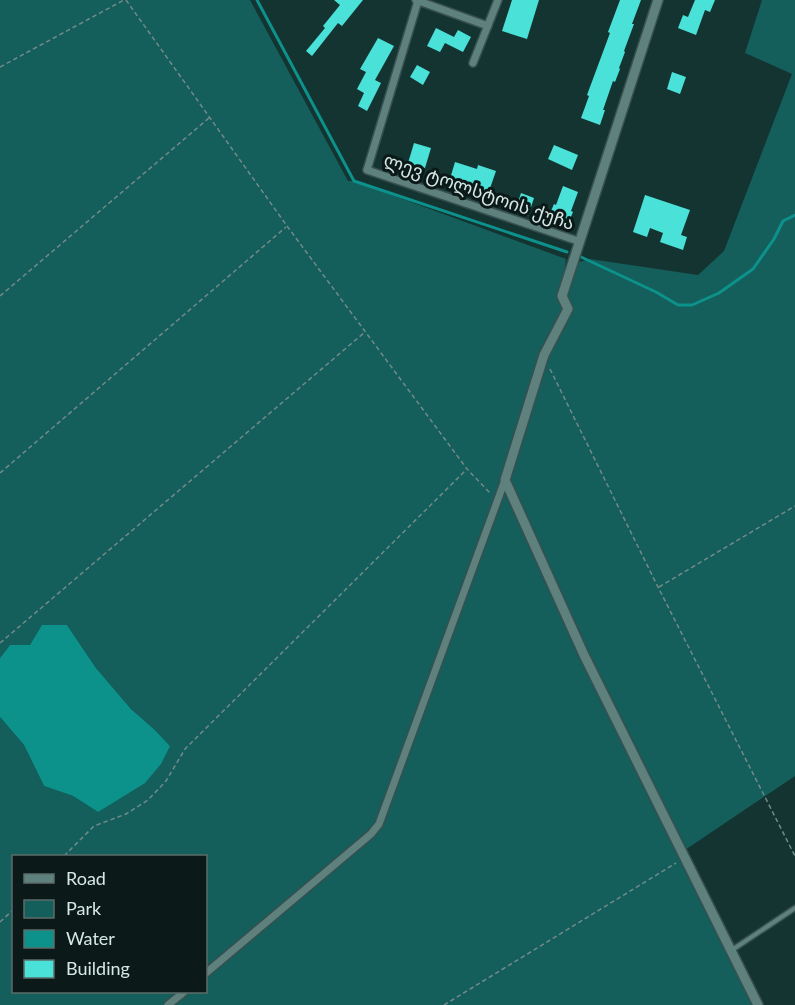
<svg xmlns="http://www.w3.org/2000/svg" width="795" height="1005" viewBox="0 0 795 1005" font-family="Lato,'Noto Sans Georgian',sans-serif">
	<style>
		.green { fill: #145e5b; fill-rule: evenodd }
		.water { fill: #0d918b }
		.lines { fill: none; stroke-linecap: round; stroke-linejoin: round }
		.stream { stroke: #0d918b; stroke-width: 3 }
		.building { fill: #4ae1d9 }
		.service-casing { stroke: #38504f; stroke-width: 7 }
		.minor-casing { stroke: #38504f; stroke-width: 10 }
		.tertiary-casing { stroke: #38504f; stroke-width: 12 }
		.path { stroke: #728b89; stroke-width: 1.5; stroke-dasharray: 4.5 3; stroke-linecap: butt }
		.service { stroke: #5f817e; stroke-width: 4 }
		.minor { stroke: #5f817e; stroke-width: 7 }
		.tertiary { stroke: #5f817e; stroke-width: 9 }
		.labels { text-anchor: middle; stroke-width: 6; stroke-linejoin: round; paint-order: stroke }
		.street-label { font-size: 18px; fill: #d6e8e6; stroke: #0b1918 }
	</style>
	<rect width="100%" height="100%" fill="#143432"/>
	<path class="green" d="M 0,0 L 250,0 L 348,181 L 354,181 L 566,259 L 562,295 L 575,263 L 590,259 L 698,275 L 724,251 L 792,74 L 745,53 L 762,0 L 795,0 L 795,776 L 682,852 L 758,1005 L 0,1005 L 0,717 L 24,745 L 44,786 L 73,796 L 98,812 L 170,746 L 155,730 L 131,709 L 96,668 L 67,625 L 30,645 L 10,645 L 0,658 ZM 14,856 L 206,856 L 206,992 L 14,992 Z"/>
	<path class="water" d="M 42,625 L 67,625 L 96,668 L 131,709 L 155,730 L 170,746 L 161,764 L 145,783 L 98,812 L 73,796 L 44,786 L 24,745 L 0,717 L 0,658 L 10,645 L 30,645 Z"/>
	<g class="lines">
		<path class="stream" d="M 257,0 L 354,181 L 567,252
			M 581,257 L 656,292 L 678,305 L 692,305 L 719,293 L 753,269 L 774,239 L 783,221 L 795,215"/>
	</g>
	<path class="building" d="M 334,0 L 363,0 L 342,26 L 338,23 L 312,56 L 306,51 L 325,28 L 323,26 L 340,5 Z
		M 512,0 L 539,0 L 527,39 L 502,31 Z
		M 620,0 L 641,0 L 632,24 L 634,24 L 624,51 L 625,52 L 619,68 L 620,69 L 615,82 L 613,81 L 603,110 L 605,110 L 600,125 L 581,118 L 589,96 L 587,95 L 610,33 L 608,32 Z
		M 695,0 L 715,0 L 710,12 L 705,10 L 696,35 L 678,28 L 683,15 L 688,17 Z
		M 436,28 L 454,37 L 458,30 L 471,37 L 463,52 L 445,43 L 440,52 L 427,46 Z
		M 378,38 L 394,46 L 375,80 L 381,83 L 367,111 L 358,106 L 364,93 L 357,89 L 366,72 L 360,69 Z
		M 417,65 L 430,72 L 423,85 L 410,77 Z
		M 672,72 L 686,77 L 680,94 L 667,89 Z
		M 414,143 L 431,148 L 425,168 L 408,163 Z
		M 554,145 L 578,155 L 572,170 L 548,159 Z
		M 455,162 L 477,169 L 478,165 L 496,171 L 486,200 L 468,193 L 470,188 L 449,182 Z
		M 563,186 L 578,192 L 571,211 L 573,212 L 567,226 L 548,218 L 554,204 L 556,205 Z
		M 521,193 L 534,198 L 528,216 L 515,211 Z
		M 645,195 L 690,210 L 681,235 L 687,237 L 683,250 L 660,242 L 663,233 L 650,228 L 647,237 L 633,232 Z"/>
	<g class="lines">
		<defs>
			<path id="service" d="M 732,950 L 795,908"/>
			<path id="minor" d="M 416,0 L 488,26
				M 418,1 L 367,170 L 578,241
				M 473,63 L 498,0
				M 206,973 L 371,834 L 379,824 L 505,480
				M 168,1005 L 184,992"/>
			<path id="tertiary" d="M 658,0 L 562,296 L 568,309 L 544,355 L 505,480 L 584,655 L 758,1005"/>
		</defs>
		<use href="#service" class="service-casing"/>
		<use href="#minor" class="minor-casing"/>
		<use href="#tertiary" class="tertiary-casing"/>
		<path class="path" d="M 126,0 L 287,226 L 467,469 L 490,493
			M 0,67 L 124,0
			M 0,296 L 209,118
			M 550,369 L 658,587 L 795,856
			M 0,473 L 286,227
			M 659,587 L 795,506
			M 0,643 L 365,332
			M 64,856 L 94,826 L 126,814 L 148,800 L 166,781 L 185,749 L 466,470
			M 0,922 L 14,909
			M 444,1005 L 676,863"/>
		<use href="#service" class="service"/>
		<use href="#minor" class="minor"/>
		<use href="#tertiary" class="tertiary"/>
	</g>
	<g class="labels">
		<g class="street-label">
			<text transform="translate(479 192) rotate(19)" y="6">ლევ ტოლსტოის ქუჩა</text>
		</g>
	</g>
	<rect x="12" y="855" width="195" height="138" fill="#0b1918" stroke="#5c6c6a" stroke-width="1.5"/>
	<rect x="24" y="874" width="30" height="9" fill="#5f817e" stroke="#5c6c6a" stroke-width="1.5"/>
	<text x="66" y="885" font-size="18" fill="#d6e8e6">Road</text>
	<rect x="24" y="900" width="30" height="18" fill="#145e5b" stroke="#5c6c6a" stroke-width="1.5"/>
	<text x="66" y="915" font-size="18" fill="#d6e8e6">Park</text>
	<rect x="24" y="930" width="30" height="18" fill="#0d918b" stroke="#5c6c6a" stroke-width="1.5"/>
	<text x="66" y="945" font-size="18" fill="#d6e8e6">Water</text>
	<rect x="24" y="960" width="30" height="18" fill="#4ae1d9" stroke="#5c6c6a" stroke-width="1.5"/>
	<text x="66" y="975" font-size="18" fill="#d6e8e6">Building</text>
</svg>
